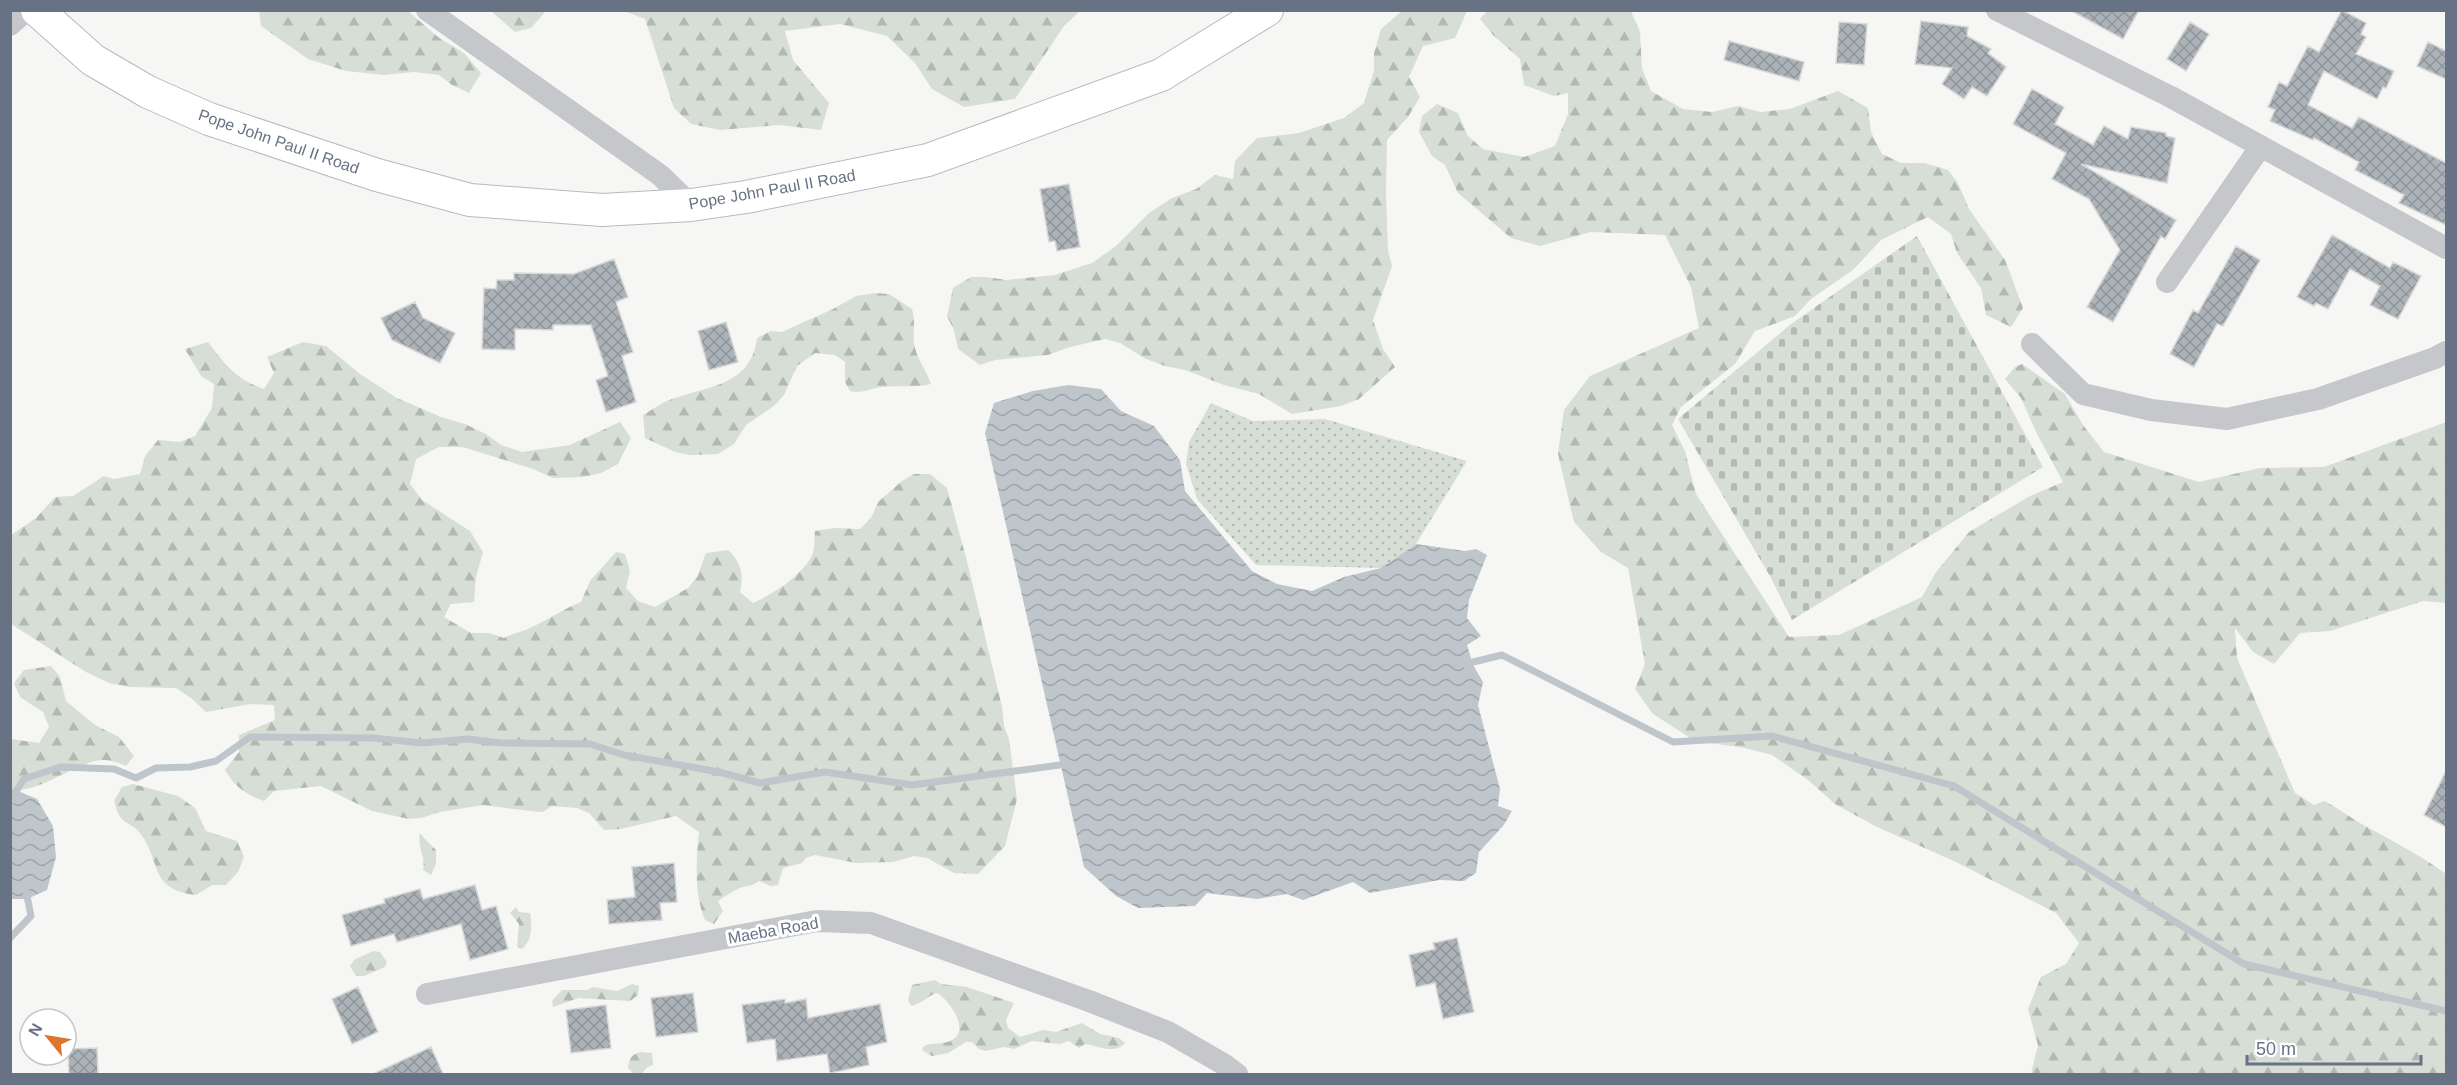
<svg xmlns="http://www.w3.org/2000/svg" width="2457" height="1085" viewBox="0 0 2457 1085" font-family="Arial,sans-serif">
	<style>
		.grass { fill: url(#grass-dots) }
		.forest { fill: url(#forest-firs) }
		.cemetery { fill: url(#cemetery-stones) }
		.water { fill: url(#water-waves) }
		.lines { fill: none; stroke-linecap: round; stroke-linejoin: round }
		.stream { stroke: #bec6cb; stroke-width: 7 }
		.building { fill: url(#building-cross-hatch); stroke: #d8d8d6; stroke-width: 1.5 }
		.secondary-casing { stroke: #b7bac0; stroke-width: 34 }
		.street { stroke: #c5c7cb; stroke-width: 22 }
		.secondary { stroke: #fff; stroke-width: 32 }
		.labels { text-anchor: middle; stroke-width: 6; stroke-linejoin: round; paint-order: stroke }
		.street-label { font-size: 16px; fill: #677284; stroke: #fff }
	</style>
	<defs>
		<pattern id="grass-dots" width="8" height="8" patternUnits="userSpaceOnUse" patternTransform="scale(1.5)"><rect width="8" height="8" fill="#d7ded5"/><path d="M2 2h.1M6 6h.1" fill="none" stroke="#b2b8b2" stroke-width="1.8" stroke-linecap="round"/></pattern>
		<pattern id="forest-firs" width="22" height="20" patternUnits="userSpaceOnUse" patternTransform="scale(1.5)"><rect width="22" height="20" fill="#d7ded5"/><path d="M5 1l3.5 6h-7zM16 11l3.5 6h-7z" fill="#b2b8b2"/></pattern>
		<pattern id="cemetery-stones" width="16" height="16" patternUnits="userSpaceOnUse" patternTransform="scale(1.5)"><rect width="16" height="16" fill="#d7ded5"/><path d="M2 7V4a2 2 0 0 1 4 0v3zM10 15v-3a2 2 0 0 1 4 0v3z" fill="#b2b8b2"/></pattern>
		<pattern id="water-waves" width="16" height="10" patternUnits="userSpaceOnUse" patternTransform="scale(1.5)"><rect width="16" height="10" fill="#bec6cb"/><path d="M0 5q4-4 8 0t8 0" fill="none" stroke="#9ea5aa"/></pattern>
		<pattern id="building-cross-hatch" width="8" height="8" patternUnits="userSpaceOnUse" patternTransform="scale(1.5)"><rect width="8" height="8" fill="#abb2b8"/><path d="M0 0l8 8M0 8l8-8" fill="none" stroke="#8f959b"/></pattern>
	</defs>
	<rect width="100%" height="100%" fill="#f6f7f4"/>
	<path class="grass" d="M 1211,403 L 1253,421 L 1325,419 L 1467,461 L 1416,544 L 1381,568 L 1256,565 L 1197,499 L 1186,464 L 1189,442 Z"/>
	<path class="forest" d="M 1403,10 L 1467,11 L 1455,38 L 1423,46 L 1409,77 L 1420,97 L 1408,117 L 1387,140 L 1386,192 L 1388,251 L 1392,266 L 1373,320 L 1383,349 L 1395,367 L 1359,399 L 1341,406 L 1292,414 L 1259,394 L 1224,385 L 1185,370 L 1165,366 L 1146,359 L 1120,343 L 1105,339 L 1070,347 L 1048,355 L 995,360 L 980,365 L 958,349 L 954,330 L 947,316 L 953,288 L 971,277 L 986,277 L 1007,280 L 1055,275 L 1092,263 L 1116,246 L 1149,213 L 1172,198 L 1196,189 L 1215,175 L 1233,179 L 1235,161 L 1257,138 L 1299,133 L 1344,118 L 1364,103 L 1374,71 L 1374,53 L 1381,29 Z
		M 259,11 L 408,11 L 438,37 L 464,53 L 481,73 L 469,93 L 452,85 L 439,75 L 414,72 L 384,75 L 346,71 L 308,59 L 261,26 Z
		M 491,11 L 546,11 L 531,28 L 515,32 Z
		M 624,11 L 1080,11 L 1064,26 L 1015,99 L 964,107 L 932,89 L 915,63 L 887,36 L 840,24 L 785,31 L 793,60 L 829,103 L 821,130 L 779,125 L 720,130 L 691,124 L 674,108 L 645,19 Z
		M 1487,11 L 1631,11 L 1640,32 L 1642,68 L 1651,91 L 1683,109 L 1712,112 L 1738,106 L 1760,112 L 1790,109 L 1838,91 L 1868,108 L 1871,132 L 1882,154 L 1901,163 L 1925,163 L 1948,170 L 1958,183 L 1969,209 L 2005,260 L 2023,308 L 2011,327 L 1986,315 L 1981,288 L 1957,253 L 1951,234 L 1928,217 L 1881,240 L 1853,270 L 1811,299 L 1795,316 L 1755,331 L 1735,364 L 1681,407 L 1672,425 L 1685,451 L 1696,494 L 1789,637 L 1839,635 L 1922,597 L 1936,572 L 1969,532 L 2030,496 L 2063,482 L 2037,434 L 2021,398 L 2005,379 L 2015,367 L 2022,364 L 2065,394 L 2083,425 L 2104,452 L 2199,482 L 2260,468 L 2324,467 L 2446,422 L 2446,603 L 2423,601 L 2330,631 L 2300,633 L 2274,664 L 2253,652 L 2235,628 L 2237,658 L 2295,793 L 2314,805 L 2324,801 C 2337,807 2348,816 2360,823 C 2390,840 2419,854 2446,874 L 2446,1074 L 2031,1074 L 2038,1045 L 2028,1009 L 2041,977 L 2066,964 L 2079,943 L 2056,913 L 1956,862 L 1875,826 L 1835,804 L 1808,780 L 1772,755 L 1745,748 L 1695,741 L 1653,714 L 1635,689 L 1645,664 L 1628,568 L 1601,552 L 1574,522 L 1558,454 L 1564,410 L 1590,376 L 1699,328 L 1691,287 L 1665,235 L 1591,232 L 1540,246 L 1511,238 L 1458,193 L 1445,165 L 1432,156 L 1419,132 L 1422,116 L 1437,104 L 1458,113 L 1468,136 L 1483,149 L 1524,157 L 1555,146 L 1568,114 L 1568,93 L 1554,96 L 1524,85 L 1520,59 L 1493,35 L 1480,19 Z
		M 875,293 L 889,294 L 912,309 C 916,322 912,335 915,348 C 918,361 927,371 931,384 C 915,388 900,385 883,387 C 870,388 863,394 850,391 L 845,382 L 845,362 L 835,355 L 815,353 L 797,366 L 784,395 L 774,406 L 746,425 L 734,444 L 718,454 L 690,455 L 675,452 L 645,438 L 643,415 C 651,411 659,404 667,401 C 704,386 751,388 757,338 L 771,331 L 782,332 L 833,309 L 856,296 Z
		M 208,342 C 226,365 235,379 264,389 L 274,373 L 267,357 L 303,342 L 326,346 L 360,374 L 397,398 L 441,417 L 465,424 L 486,434 L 501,445 L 522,452 L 570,445 L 620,422 L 631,438 L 618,464 L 601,473 L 584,477 L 553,478 L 533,469 L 463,447 L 439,447 L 416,459 L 410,484 L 422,500 L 470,531 L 483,552 L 476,577 L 474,602 L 451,604 L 444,617 L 471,633 L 489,633 L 504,638 C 513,633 523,632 532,627 C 549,619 563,609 581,602 L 590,581 L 616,552 L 625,554 L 630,571 L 626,588 L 638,601 L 655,607 L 688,588 L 697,577 L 706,553 L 728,550 C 741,562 744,574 740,592 L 753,603 C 772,595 803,575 812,555 C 815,549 814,538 815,531 L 835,528 L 860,529 L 871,518 L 878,502 L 902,481 L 914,474 L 930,474 L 947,488 L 967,561 L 1002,707 L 1004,726 L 1009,739 L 1017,799 L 1005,846 L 978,874 L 954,873 L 927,858 L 914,856 L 893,862 L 856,863 L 815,855 L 806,858 L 802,863 L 783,868 L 778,885 L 771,886 L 759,881 C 752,887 747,885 740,888 C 733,891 725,896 718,901 L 723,911 L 714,924 L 705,920 C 694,894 696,860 699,832 L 676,816 L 621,829 L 604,830 L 589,813 L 577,808 L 552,806 L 543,812 L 530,811 L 483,805 L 440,812 L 421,818 L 409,819 L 372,811 L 321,786 L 274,791 L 264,801 C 245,794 235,787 225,770 L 239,752 L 239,735 L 275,720 L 274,705 L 251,704 L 206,712 L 191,698 L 176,688 L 130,687 L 109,683 L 86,672 L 11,624 L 11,535 L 36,518 L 55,497 L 73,496 L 104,476 L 114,479 L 140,474 L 145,456 L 158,440 L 180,442 L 195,436 L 212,408 L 214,384 L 201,376 L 185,349 Z
		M 51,666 L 60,677 L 66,701 L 95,725 L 119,737 L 134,756 L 126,766 C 119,763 111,760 103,760 C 78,760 33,798 11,788 L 11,739 L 39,743 L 49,727 L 43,712 L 20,697 L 14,683 L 24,670 Z
		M 133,784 L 178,796 L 195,808 L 206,831 L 237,841 L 244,857 L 238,872 L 226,885 L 212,885 L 196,895 C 147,889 163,862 139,832 C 135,826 126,824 121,818 C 117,814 116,806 114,801 L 122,787 Z
		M 420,834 L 436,850 L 436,864 L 431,875 L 423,870 C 426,857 417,846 420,834 Z
		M 516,907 L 519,912 L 530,913 C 532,926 533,939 522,949 L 517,947 L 519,924 L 510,913 Z
		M 373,951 L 380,952 L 387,962 L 385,967 L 364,976 L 356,976 L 350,966 L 354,960 Z
		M 935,980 L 941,984 L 967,987 L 1014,1003 L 1006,1020 L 1008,1028 L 1020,1037 L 1043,1030 L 1056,1032 L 1082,1023 L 1100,1034 L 1119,1038 L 1125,1043 C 1114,1055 1099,1046 1085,1044 L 1079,1048 L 1069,1041 L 1060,1044 L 1032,1041 L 1014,1049 L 1004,1047 L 986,1051 L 979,1049 L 972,1042 L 966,1042 L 948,1053 L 932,1056 L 922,1050 L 924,1046 C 933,1042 944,1045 952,1040 C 971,1030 949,1000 937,993 C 927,996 922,1004 911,1006 L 908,1000 L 912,985 Z
		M 632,984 L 639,986 L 638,995 L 630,1001 L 579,998 L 553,1007 L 552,1001 L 562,990 L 587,990 L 593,987 L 617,991 Z
		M 640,1052 L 652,1053 L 653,1065 L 646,1068 L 642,1074 L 634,1074 L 628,1068 C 629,1059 631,1055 640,1052 Z"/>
	<path class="cemetery" d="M 1917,236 L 2043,467 L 1792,620 L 1771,578 L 1678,419 L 1791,324 Z"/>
	<path class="water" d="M 1068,385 L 1101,389 L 1121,411 L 1154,426 L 1180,460 L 1185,491 L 1252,571 L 1277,584 L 1312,591 L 1344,577 L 1381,568 L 1416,544 L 1465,551 L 1476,549 L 1487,555 L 1469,600 L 1467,618 L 1481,636 L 1467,645 L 1473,665 L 1483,682 L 1478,705 L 1500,789 L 1498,806 L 1512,811 L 1503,826 L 1479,852 L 1476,873 L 1464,881 L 1439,880 L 1370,893 L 1353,882 L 1303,900 L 1287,894 L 1257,899 L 1207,893 L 1195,906 L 1138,908 L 1116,896 L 1084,867 L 985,433 L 994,403 L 1033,391 Z
		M 11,788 L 37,799 L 53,826 L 56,857 L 47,890 L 27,899 L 11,899 Z"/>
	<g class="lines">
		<path class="stream" d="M 1465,664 L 1502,655 L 1673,742 L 1772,736 L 1954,786 L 2244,964 L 2446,1011
			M 10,801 L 24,779 L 60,767 L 114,769 L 136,778 L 156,768 L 190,767 L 216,761 L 250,737 L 373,738 L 422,743 L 468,739 L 501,743 L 590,744 L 624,755 L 719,772 L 760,783 L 825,772 L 912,785 L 1067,764
			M 10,938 L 31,916 L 26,891"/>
	</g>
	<path class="building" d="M 2070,10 L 2139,10 L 2123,39 Z
		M 2342,10 L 2366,23 L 2361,34 L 2366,37 L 2356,54 L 2394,71 L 2386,88 L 2383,87 L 2377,99 L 2324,71 L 2308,105 L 2352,128 L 2359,117 L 2446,163 L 2446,225 L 2399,203 L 2404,195 L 2355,170 L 2359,162 L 2314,138 L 2313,140 L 2270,121 L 2275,110 L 2268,107 L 2279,82 L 2287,86 L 2308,46 L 2319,52 Z
		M 1921,21 L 1968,27 L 1967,36 L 1991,49 L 1988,53 L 2006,67 L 1987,96 L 1972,87 L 1964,99 L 1942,84 L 1952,68 L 1915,64 Z
		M 1839,22 L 1867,24 L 1864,65 L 1836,63 Z
		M 2190,22 L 2209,34 L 2186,71 L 2167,59 Z
		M 1729,41 L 1804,62 L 1799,81 L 1724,60 Z
		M 2428,42 L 2446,51 L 2446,79 L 2417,66 Z
		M 2032,89 L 2064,107 L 2055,124 L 2093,145 L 2104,126 L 2128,139 L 2131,127 L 2166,133 L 2166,136 L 2175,138 L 2167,183 L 2081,164 L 2176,220 L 2165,239 L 2161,236 L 2113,322 L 2087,307 L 2120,250 L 2089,199 L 2052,179 L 2066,153 L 2013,124 Z
		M 1069,184 L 1080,247 L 1057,251 L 1055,241 L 1049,242 L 1040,189 Z
		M 2332,235 L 2390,268 L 2393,262 L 2421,276 L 2398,319 L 2370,305 L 2380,286 L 2350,269 L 2328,309 L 2316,303 L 2314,306 L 2297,297 Z
		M 2236,246 L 2260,260 L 2223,326 L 2217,324 L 2194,367 L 2170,354 L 2193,310 L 2198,313 Z
		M 614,259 L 628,297 L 616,302 L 633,352 L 622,356 L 636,402 L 606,412 L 596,380 L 608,376 L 591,325 L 553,325 L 553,330 L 515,329 L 515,350 L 482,349 L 484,288 L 496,289 L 497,280 L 514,280 L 514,273 L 574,274 Z
		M 415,302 L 423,318 L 455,333 L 440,363 L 392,340 L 381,318 Z
		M 726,322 L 738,362 L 709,370 L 698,331 Z
		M 2446,771 L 2446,827 L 2424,815 Z
		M 674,863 L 677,902 L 660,903 L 662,920 L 609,924 L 607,900 L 635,897 L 632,867 Z
		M 475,885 L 482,910 L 496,906 L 508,949 L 470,960 L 461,924 L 397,942 L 394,934 L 351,946 L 342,915 L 385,903 L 384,899 L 420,889 L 423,899 Z
		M 1457,938 L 1474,1012 L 1443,1019 L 1435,983 L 1416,987 L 1409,955 L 1435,949 L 1433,943 Z
		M 358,987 L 378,1032 L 352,1044 L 332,999 Z
		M 693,993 L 698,1032 L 656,1037 L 651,998 Z
		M 785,999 L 785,1003 L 806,999 L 808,1018 L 880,1004 L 887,1042 L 866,1047 L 869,1065 L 830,1073 L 827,1054 L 777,1061 L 775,1039 L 747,1043 L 742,1005 Z
		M 606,1005 L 611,1048 L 571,1053 L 566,1010 Z
		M 431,1047 L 443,1074 L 373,1074 Z
		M 97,1048 L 98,1074 L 69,1074 L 68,1049 Z"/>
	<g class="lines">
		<defs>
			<path id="secondary" d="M 37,10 L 93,60 L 148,92 L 209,119 L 377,175 L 470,200 L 602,210 L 691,205 L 746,197 L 928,160 L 1161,75 L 1267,10"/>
		</defs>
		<use href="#secondary" class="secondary-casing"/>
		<path class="street" d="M 427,10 L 660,175 L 691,205
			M 1997,10 L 2171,97 L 2446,248
			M 10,25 L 27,10
			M 2167,282 L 2261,146
			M 2032,344 L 2083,394 L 2151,410 L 2227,419 L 2318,399 L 2435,358 L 2446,352
			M 427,994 L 817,921 L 871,923 L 1089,1001 L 1168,1032 L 1225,1065 L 1237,1074"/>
		<use href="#secondary" class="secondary"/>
	</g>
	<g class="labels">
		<g class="street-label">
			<text transform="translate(279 141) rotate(19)" y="6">Pope John Paul II Road</text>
			<text transform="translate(772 189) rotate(-10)" y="6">Pope John Paul II Road</text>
			<text transform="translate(773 930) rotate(-10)" y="6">Maeba Road</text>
		</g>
	</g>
	<rect width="2457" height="1085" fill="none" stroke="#677284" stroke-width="24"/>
	<g transform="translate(48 1037) rotate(300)"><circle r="28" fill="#ffffff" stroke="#c2c7ce" stroke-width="1.5"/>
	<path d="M0-4.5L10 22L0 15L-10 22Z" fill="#dd752e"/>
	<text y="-9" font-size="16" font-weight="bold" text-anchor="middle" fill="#677284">N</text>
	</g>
	<path d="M2247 1055v9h174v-9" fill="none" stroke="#677284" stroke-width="3"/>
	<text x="2256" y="1055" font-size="18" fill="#677284" stroke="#ffffff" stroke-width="4.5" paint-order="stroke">50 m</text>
</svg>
